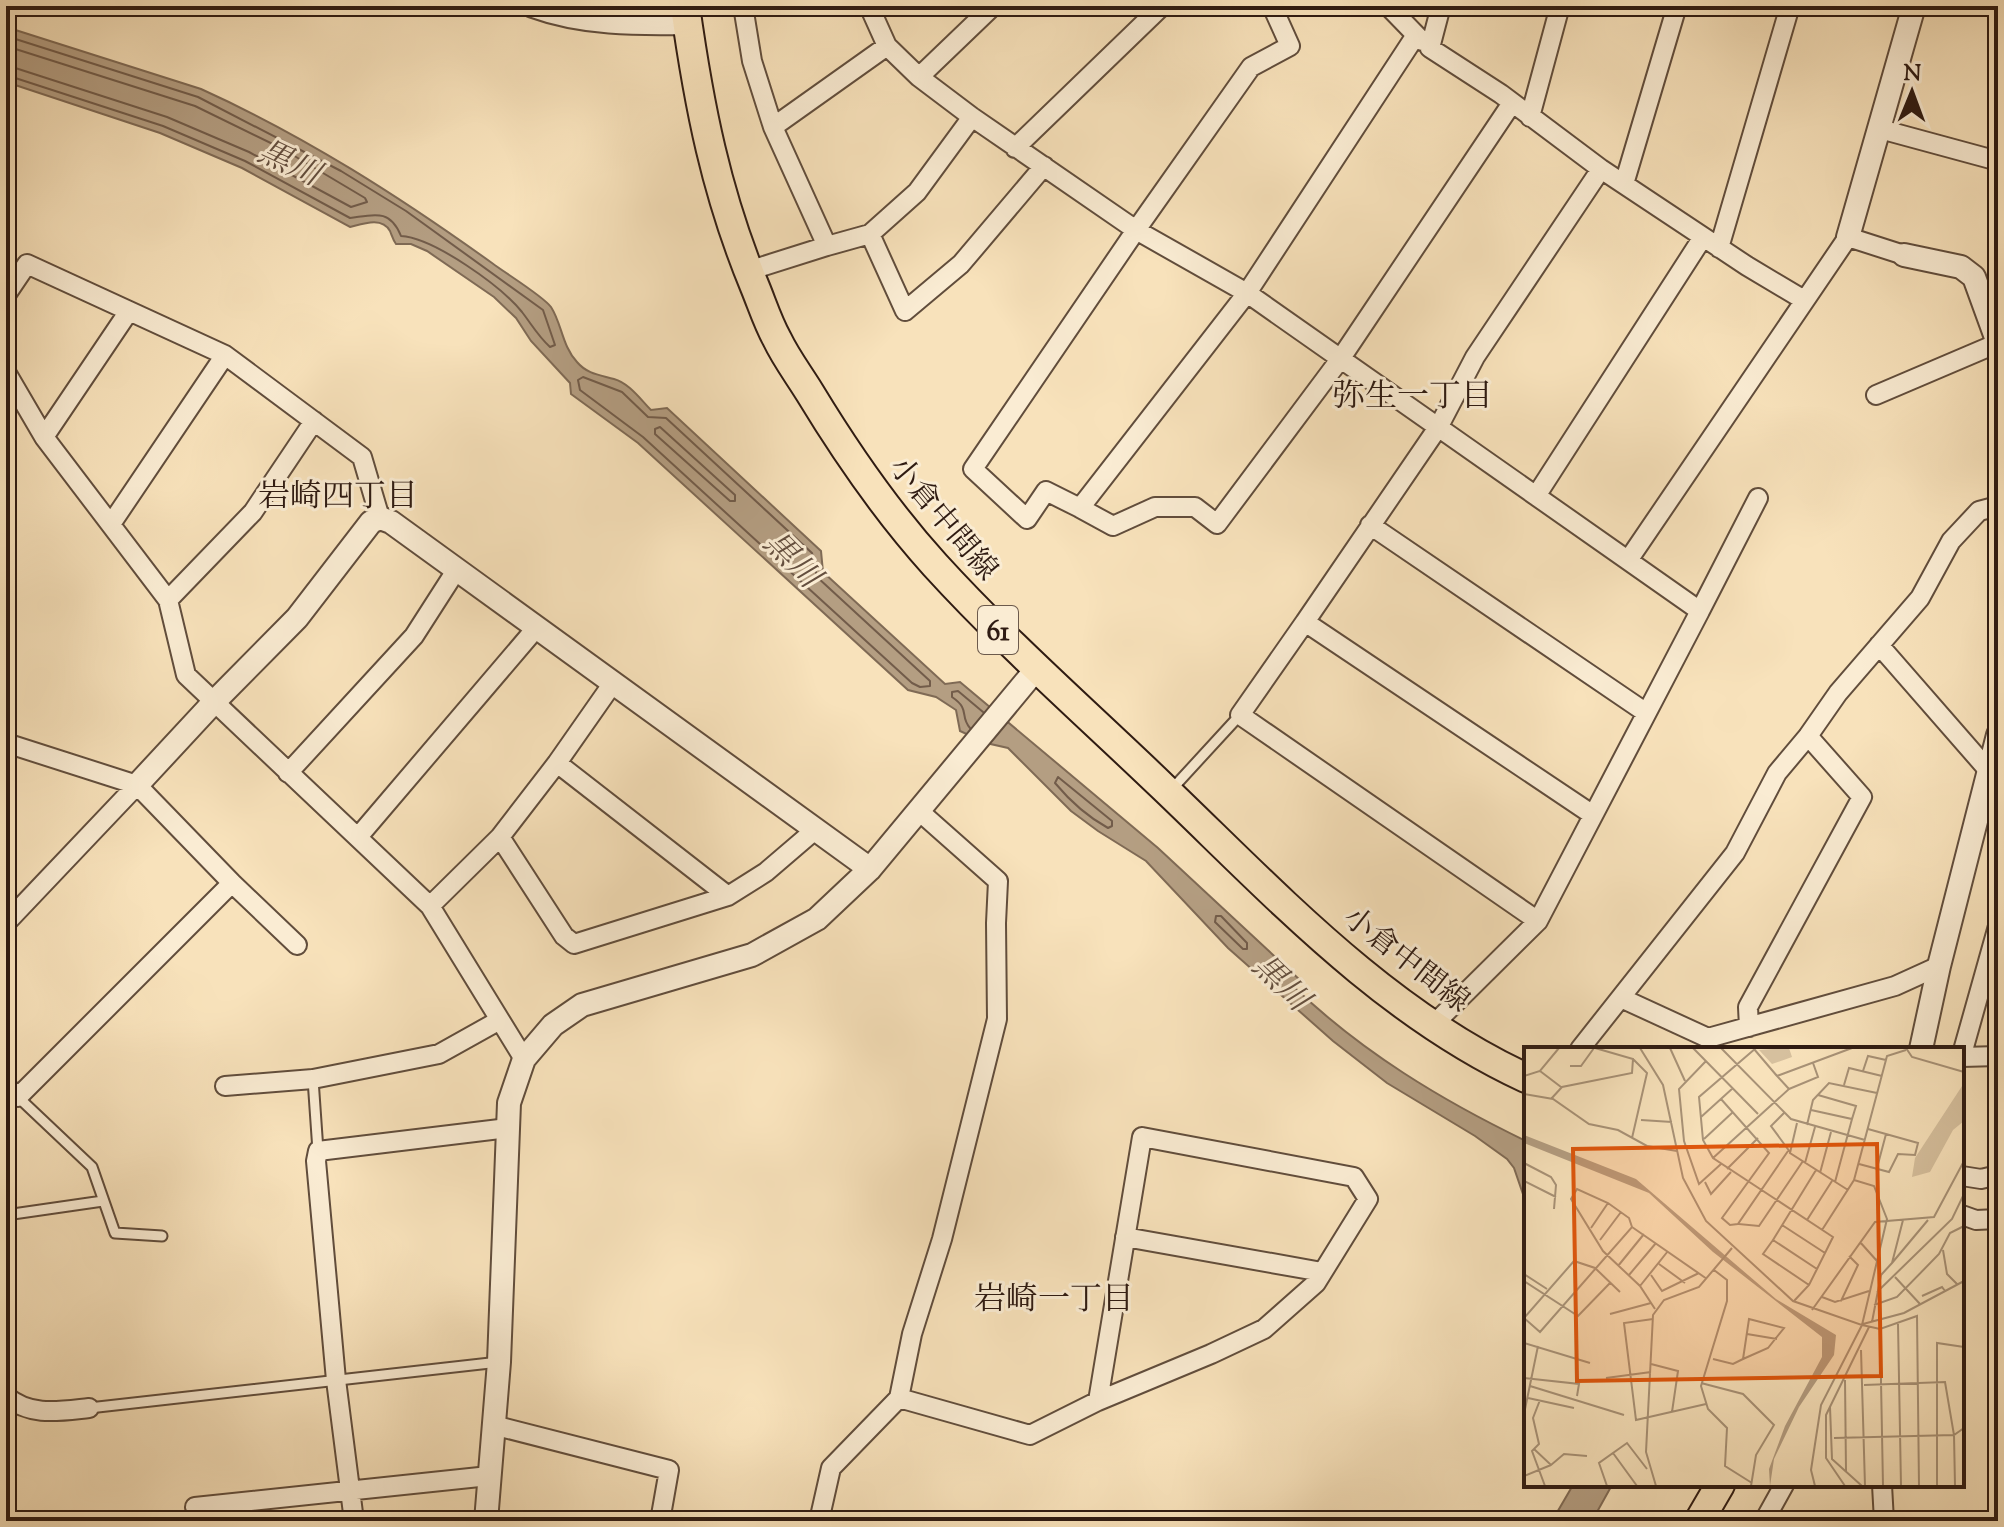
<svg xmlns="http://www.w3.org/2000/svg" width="2004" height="1527" viewBox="0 0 2004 1527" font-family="'Sorts Mill Goudy','Noto Serif JP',serif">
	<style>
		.water { fill: #b49e82; stroke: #7f6a55; stroke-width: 2 }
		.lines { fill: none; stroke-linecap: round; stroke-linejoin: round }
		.shore { stroke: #725c4a; stroke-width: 2 }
		.service-casing { stroke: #614d3c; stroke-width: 13 }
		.minor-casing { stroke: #614d3c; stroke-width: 22 }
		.tertiary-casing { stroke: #614d3c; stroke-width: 26 }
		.primary-casing { stroke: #2f1b12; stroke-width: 32 }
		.service { stroke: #faecd3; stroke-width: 9 }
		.minor { stroke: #faecd3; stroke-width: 18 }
		.tertiary { stroke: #faecd3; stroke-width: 22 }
		.primary { stroke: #f8e2bb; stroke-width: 28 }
		.labels { text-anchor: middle; stroke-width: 6; stroke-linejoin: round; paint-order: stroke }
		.shield { fill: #faecd3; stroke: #6c5a4c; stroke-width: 2 }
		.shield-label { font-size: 28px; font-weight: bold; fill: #2f1b12 }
		.street-label { font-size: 30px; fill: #2f1b12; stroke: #faecd3 }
		.water-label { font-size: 32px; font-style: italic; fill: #644f3f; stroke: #faecd3 }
		.neighbourhood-label { font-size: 32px; fill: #2f1b12; stroke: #faecd3 }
		.inset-road { fill: none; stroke: #a89277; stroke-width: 2 }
		.view { fill: #df560c; fill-opacity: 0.15; stroke: #df560c; stroke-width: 4 }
		.inset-edge { fill: none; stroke: #2f1b12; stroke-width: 4 }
	</style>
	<rect width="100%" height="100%" fill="#f8e2bb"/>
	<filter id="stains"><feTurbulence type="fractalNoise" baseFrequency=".0025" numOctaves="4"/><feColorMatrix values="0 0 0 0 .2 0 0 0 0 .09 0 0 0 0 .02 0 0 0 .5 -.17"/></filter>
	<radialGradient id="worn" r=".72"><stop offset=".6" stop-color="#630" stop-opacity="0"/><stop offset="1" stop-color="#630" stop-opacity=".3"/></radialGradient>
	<path class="water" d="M 6,27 L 201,89 C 305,136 400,197 492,263 C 505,273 543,296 551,307 C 562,324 562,346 577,362 C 587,374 600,375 614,379 C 629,383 641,400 651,410 L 667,408 L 821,551 L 823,572 L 945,684 L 960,682 L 1158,848 L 1300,980 L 1294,987 C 1362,1052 1441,1100 1526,1141 L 1526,1203 L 1514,1168 L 1507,1159 L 1475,1136 L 1387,1083 L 1333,1041 L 1228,948 L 1146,861 L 1098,831 L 1071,811 L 1008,748 L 986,743 L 960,731 L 956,710 L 936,697 L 908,690 L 638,443 L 571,394 L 570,383 L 531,341 L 516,318 L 494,297 L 427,251 L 411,244 L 396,244 C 393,240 392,236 390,231 C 382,216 362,224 350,227 L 242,168 L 160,133 L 6,82 Z
		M 1573,1485 L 1612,1485 L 1592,1521 L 1552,1521 Z"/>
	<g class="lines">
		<path class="shore" d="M 6,36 L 198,97 L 341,171 L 406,211 L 543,310 L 555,345 L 550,347 C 538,336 532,325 522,312 C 501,286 434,238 401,236 C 390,208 373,215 350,218 L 245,161 L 163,126 L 6,75
			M 6,46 L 195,106 L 281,148 L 365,198 L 367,202 L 351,207 L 249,152 L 167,117 L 6,65
			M 583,377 L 622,392 L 648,417 L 666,418 L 812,553 L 817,577 L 930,681 L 930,686 L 920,687 L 912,683 L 643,437 L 580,390 L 578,380 Z
			M 660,427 L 735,495 L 735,501 L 730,501 L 655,434 L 655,429 Z
			M 970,728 C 959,715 971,710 952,697 L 952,692 L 958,691 L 983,712
			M 1058,777 L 1112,821 L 1112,826 L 1108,828 C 1088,817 1070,801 1055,783 Z
			M 1216,916 L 1221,916 L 1247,943 L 1247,949 L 1243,949 L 1215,922 Z"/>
		<defs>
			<path id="service" d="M 1172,789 L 1240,715
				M 313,1079 L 318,1151
				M 6,1109 L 18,1097 L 92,1167 L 115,1233 L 162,1236
				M 6,1215 L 103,1201
				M 89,1408 L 499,1362"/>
			<path id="minor" d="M 743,6 L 752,61 L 773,127 L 827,246 L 870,234 L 917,192 L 972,117
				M 869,6 L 887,46 L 919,77 L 972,117 L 1136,230 L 1247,293 L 1700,611 L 1538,921 L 1432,1026
				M 1388,6 L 1422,41
				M 1441,6 L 1430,48 L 1501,94 L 1601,169 L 1747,266 L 1804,300
				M 1416,35 L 1247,293 L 1080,508 L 1113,526 L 1155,507 L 1195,507 L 1217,524 L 1341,358 L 1512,103
				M 919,77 L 993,6
				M 1530,117 L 1560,6
				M 773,127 L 887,46
				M 1880,129 L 1998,161
				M 1015,148 L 1162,6
				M 1624,184 L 1677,6
				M 870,234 L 905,311 L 961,264 L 1044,166
				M 1719,248 L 1790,6
				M 748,271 L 827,246
				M 6,295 L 27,264 L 225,355 L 362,457 L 380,518
				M 6,372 L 44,437 L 168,600 L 186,675 L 430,906 L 524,1059
				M 1876,395 L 1998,343
				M 44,437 L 129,311
				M 1536,496 L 1703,237
				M 1080,508 L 1046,491 L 1027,519 L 973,469 L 1136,230 L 1251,67 L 1290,46 L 1272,6
				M 111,524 L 225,355
				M 1370,525 L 1645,712
				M 1629,559 L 1848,237 L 1904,255
				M 168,600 L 253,512 L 314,421
				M 1700,611 L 1758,498
				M 1305,622 L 1240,715 L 1538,921
				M 1879,645 L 1989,771
				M 6,743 L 137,785 L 232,883 L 297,945
				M 557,763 L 728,896
				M 288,773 L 414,636 L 457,569
				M 1593,815 L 1305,622 L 1439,426 L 1475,357 L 1601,169
				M 358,837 L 537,627
				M 500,837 L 564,936 L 574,944 L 728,896 L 766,872 L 815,830
				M 430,906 L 500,837 L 557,763 L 613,683
				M 6,923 L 137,785
				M 1621,998 L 1708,1038 L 1895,986 L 1939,966
				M 1749,1027 L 1748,1007 L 1862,797 L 1808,736
				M 1580,1049 L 1735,853 L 1777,773 L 1808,736 L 1838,693 L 1920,598 L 1951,541 L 1979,511 L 1998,506
				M 1962,1054 L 1998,926
				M 1962,1057 L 1998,1056
				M 6,1086 L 18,1097 L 232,883
				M 225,1086 L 313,1079 L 439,1054 L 500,1020
				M 1142,1137 L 1354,1177 L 1368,1199 L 1316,1283 L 1264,1329 L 1211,1354 L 1098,1401 Z
				M 1962,1176 L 1981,1179 L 1998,1175
				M 1962,1215 L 1976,1220 L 1998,1219
				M 1125,1237 L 1322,1272
				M 6,1396 C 30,1417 60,1411 89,1408
				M 899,1398 L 1030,1435 L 1098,1401
				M 493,1425 L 669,1470 L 660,1521
				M 1882,1485 L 1884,1521
				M 195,1507 L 489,1476
				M 354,1521 L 336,1380 L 316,1161 L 318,1151 L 508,1128
				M 819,1521 L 831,1468 L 899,1398 L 912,1334 L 942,1239 L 997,1019 L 996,923 L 998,881 L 919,811
				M 1764,1521 L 1784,1485"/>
			<path id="tertiary" d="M 533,6 C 582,24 636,24 688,23
				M 1848,237 L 1914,6
				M 1904,255 L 1961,267 L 1974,277 L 1998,343
				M 137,785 L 214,702 L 297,618 L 371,522 L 380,518 L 391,522 L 870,869
				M 1921,1049 L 1939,966 L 1998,735
				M 486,1521 L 499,1362 L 509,1103 L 524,1059 L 553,1025 L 582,1005 L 752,955 L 817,919 L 870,869 L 1038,667"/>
			<path id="primary" d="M 685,6 C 699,106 716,193 755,287 C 762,304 768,323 777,339 C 786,358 799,375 810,393 C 847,454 887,512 935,565 C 1006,643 1087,714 1163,787 C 1275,894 1383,1012 1526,1078
				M 1699,1521 L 1720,1485"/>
		</defs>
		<use href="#service" class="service-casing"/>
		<use href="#minor" class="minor-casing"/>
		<use href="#tertiary" class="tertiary-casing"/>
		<use href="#primary" class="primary-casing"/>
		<use href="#service" class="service"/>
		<use href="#minor" class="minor"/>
		<use href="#tertiary" class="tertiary"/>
		<use href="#primary" class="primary"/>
	</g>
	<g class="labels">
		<rect class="shield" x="978" y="606" width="40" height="48" rx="6"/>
		<g class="shield-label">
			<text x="998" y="640">61</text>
		</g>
		<g class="street-label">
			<text transform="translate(944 518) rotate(50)" y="10">小倉中間線</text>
			<text transform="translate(1407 959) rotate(38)" y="10">小倉中間線</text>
		</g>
		<g class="water-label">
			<text transform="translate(290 162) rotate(25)" y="11">黒川</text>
			<text transform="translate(793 559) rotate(45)" y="11">黒川</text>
			<text transform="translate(1282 982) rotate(44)" y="11">黒川</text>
		</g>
		<g class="neighbourhood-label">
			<text x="1413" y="406">弥生一丁目</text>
			<text x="338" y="506">岩崎四丁目</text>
			<text x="1054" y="1309">岩崎一丁目</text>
		</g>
	</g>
	<g transform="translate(1524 1047)">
		<rect width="440" height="440" fill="#f8e2bb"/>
		<path d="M 440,36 L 440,74 L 429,83 L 406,125 L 388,130 L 391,111 Z" fill="#d6c09e"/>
		<path d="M 265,1 L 268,10 L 248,17 L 235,3 Z" fill="#d6c09e"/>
		<path d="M 0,88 L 112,132 L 252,252 L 312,288 L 310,308 L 275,360 L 250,412 L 246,439 L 245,422 L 261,379 L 298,310 L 298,290 L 189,205 L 125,146 L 0,96 Z" fill="#b49e82"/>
		<path class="inset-road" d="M 116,1 L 139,38 L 159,131 L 182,174 L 269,254 L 338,278 L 297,358 L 287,423 L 291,439M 146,1 L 161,34M 169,1 L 234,67M 197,1 L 267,72 L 341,93M 232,1 L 175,50 L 179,93 L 189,111 L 309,190 L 285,238 L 270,254M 382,1 L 388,10 L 440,25M 230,2 L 253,29M 182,14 L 155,42 L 160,94 L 175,137 L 197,117M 46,19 L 57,19 L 70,1M 16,24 L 37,40M 339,24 L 344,9 L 362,13M 0,29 L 16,24 L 35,1M 320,38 L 325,21 L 358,29M 265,42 L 294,30 L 289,16M 0,47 L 29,52 L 65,77 L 94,83 L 123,99 L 153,104M 27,52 L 38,40 L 108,26 L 109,12 L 71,1M 197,52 L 245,106 L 198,171 L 206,178 L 214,177M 287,63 L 328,72 L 332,59 L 294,48M 260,66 L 247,79 L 266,105M 177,70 L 209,41M 117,73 L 148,75M 273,76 L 266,106 L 324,143M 283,78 L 289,53 L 305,36 L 353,46M 108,91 L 123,26 L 109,12M 180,92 L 209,65M 264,104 L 214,177 L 235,179 L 279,114M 189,111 L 265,42 L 253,29 L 328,1M 0,116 L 27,130 L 32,138 L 30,162M 281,116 L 291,80M 335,117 L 365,125 L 374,107 L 391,108 L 394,96 L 344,82M 353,121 L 362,87M 203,122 L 234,91M 292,123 L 249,193 L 293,222M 296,126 L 307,85M 330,133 L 350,139 L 363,172 L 338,278M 0,134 L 32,150M 181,135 L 187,147 L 207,125M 311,135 L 328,72M 283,173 L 308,134M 379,173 L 368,216 L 404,173M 258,178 L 301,206M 108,180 L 105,171 L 84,156 L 53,142 L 47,152 L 79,204 L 116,239 L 131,262M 67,181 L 84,156M 298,183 L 330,133 L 363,9 L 382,3M 76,193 L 97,165M 249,193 L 239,207 L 285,238M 336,195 L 353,214M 419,203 L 423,227 L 434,238M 135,217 L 161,236M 94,219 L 120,187M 190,223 L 203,233 L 203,254 L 177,339 L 184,362 L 203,381 L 201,419 L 228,436M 0,227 L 23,242M 105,228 L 132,196M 127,228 L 138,244 L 175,226M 371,230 L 396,257M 0,234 L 54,269 L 86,236M 116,239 L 144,204M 353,245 L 428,172 L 440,147M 398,249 L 418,240 L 421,244M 298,250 L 311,255 L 345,244M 317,254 L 334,218 L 325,209M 350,258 L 373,250 L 415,207 L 426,186 L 440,179M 288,263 L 351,175 L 410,170 L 440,114M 86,267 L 127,256M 0,271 L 16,285 L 108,180 L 183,232M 0,271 L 50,214 L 71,221 L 96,245M 129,272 L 100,276 L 112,373 L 182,357M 225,272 L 260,281 L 244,301 L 219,312 ZM 348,275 L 357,228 L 368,216M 339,277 L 380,266 L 440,234M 374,277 L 377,439M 338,278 L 356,282 L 393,269 L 395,439M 356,282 L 359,439M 223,287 L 253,292M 0,296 L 66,316M 337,303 L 341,439M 189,312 L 209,317 L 219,312M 127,317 L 154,324 L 148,365M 0,331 L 55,337 L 53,349M 82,331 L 127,325M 321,333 L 322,424M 177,336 L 219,347 L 250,378 L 232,408 L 227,439M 340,338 L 421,335 L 430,388 L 431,439M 6,339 L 100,368M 4,351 L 50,361M 16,353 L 9,371 L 15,397 L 8,404 L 21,439M 306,360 L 308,412 L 338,439M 0,367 L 14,299M 310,391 L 430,388 L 440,381M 10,402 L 27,418 L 40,407 L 63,409M 89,406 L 113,439M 0,429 L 27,418M 83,439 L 75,416 L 103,396 L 123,422M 132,439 L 122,405 L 129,268 L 140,253 L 175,240 L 208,201M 321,439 L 302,411 L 302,368 L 345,280M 413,439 L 413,296 L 440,300"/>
		<path class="view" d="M 353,97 L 357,329 L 53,334 L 49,102 Z"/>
		<rect width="440" height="440" class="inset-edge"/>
	</g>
	<rect width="2004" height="1527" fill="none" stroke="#f8e2bb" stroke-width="32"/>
	<rect x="8" y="8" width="1988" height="1511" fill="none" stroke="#2f1b12" stroke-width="4"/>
	<rect x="16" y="16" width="1972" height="1495" fill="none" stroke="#2f1b12" stroke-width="2"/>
	<g transform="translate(1912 92) rotate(1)" stroke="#faecd3" stroke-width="6" paint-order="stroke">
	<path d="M0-6L14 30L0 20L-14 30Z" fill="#2f1b12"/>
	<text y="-12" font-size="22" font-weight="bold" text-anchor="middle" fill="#2f1b12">N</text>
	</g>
	<rect width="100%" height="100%" filter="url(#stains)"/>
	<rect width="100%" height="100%" fill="url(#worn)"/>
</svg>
